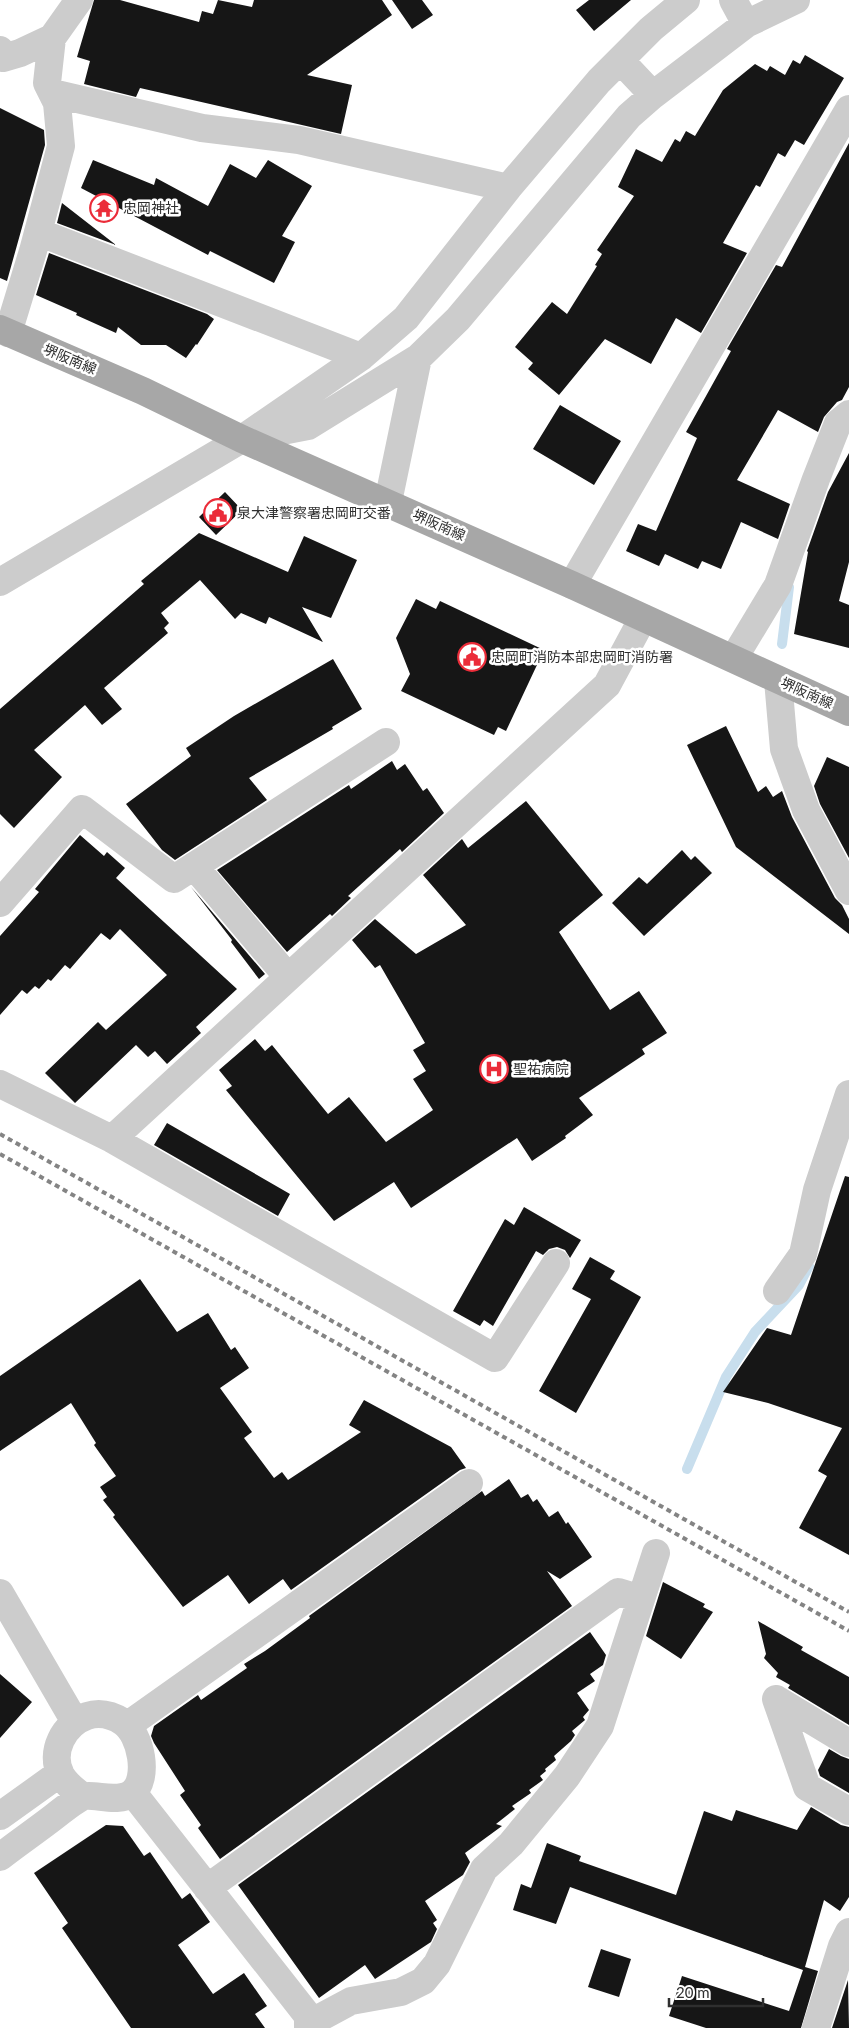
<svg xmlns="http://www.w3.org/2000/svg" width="849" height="2028" viewBox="0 0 849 2028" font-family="Lato,'Noto Sans JP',sans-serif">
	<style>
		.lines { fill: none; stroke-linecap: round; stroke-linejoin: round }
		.stream { stroke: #c8deed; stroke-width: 10 }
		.building { fill: #161616 }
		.minor { stroke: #ccc; stroke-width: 28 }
		.major { stroke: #a7a7a7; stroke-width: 28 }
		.rail { stroke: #848484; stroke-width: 4; stroke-dasharray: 5 4; stroke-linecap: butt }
		.labels { text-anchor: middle; stroke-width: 5; stroke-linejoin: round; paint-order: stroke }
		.poi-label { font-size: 14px; fill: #2f2f2f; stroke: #fff; text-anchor: start }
		.street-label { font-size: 14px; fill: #2f2f2f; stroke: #fff }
	</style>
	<rect width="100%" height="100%" fill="#fff"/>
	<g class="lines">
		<path class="stream" d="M 782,644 L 789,587
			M 687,1469 L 726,1377 L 755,1332 L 799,1285 L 809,1266"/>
	</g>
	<path class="building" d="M 94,0 L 120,0 L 199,22 L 202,11 L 213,14 L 218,0 L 252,7 L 254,0 L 382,0 L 392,15 L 307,75 L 352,85 L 341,134 L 140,88 L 136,97 L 84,84 L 90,61 L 77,57 Z
		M 392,0 L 422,0 L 433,15 L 412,29 Z
		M 589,0 L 631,0 L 594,31 L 576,10 Z
		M 805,55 L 844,78 L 804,145 L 795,140 L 785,157 L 778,153 L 760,187 L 756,185 L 723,243 L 747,253 L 701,333 L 676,318 L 651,364 L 605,339 L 559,395 L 528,369 L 533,363 L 515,347 L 552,302 L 567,314 L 597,266 L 595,265 L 602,254 L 597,250 L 634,196 L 618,187 L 636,149 L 662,162 L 675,139 L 680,142 L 686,131 L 695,136 L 723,90 L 755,64 L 767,71 L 770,66 L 785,75 L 793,60 L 800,64 Z
		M 0,108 L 44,130 L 45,145 L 7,281 L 0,278 Z
		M 849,143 L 849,387 L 842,400 L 837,402 L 824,417 L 818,432 L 778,410 L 737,480 L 790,504 L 778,539 L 741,522 L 721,569 L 702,561 L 698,569 L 665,554 L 659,566 L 626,551 L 638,524 L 656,531 L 697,438 L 686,432 L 731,351 L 727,349 L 776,265 L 782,267 Z
		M 93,160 L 154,185 L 156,178 L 208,206 L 230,164 L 256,178 L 268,160 L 312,186 L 282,236 L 295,242 L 274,283 L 210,251 L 208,255 L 81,188 Z
		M 62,203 L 116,245 L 57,223 Z
		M 49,253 L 207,314 L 214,319 L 197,345 L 196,344 L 186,358 L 166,345 L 141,345 L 118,327 L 116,333 L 76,315 L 77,313 L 36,295 Z
		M 560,405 L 621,441 L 594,485 L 533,449 Z
		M 849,453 L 849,562 L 839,601 L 849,605 L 849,648 L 794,634 L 808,552 L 807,551 L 828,492 Z
		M 225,492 L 242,510 L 216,535 L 199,517 Z
		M 199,533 L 288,572 L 304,536 L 357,560 L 331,618 L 302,607 L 323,642 L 269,617 L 266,624 L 241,613 L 235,619 L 200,580 L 161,613 L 169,623 L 164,628 L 168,633 L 104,688 L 122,709 L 102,725 L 85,705 L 34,750 L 62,777 L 14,828 L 0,814 L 0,709 L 144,584 L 141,581 Z
		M 416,599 L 436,609 L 440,601 L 544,650 L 506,731 L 498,727 L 494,735 L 401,691 L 410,674 L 396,638 Z
		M 333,659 L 362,709 L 332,727 L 333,729 L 249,778 L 267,800 L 175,860 L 162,850 L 126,804 L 191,756 L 186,748 L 234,716 Z
		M 726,726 L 758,792 L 766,786 L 773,797 L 782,791 L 792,817 L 835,898 L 842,905 L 849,919 L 849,934 L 736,847 L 687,745 Z
		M 827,757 L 849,767 L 849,858 L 820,804 L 814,786 Z
		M 392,761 L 397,770 L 405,764 L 423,791 L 427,788 L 444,813 L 402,852 L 400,849 L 348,896 L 351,898 L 332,916 L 330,914 L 287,952 L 217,870 L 349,785 L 351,789 Z
		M 526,801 L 603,895 L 559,932 L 610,1010 L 639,991 L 667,1033 L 642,1049 L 645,1054 L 579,1098 L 593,1115 L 565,1136 L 566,1138 L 532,1161 L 517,1138 L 411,1208 L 394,1182 L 334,1221 L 226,1090 L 232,1086 L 219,1070 L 255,1039 L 265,1051 L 272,1045 L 328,1114 L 349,1097 L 386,1142 L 433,1110 L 413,1079 L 426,1071 L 413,1050 L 425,1043 L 380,965 L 375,968 L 352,940 L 375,919 L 416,954 L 466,925 L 423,875 L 462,839 L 468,848 Z
		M 80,835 L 104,856 L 107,852 L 125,868 L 116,878 L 237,989 L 196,1027 L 201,1033 L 167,1064 L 155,1051 L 148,1057 L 136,1045 L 75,1103 L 45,1073 L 98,1022 L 106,1030 L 167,975 L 120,929 L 110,940 L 101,933 L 70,969 L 65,965 L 51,981 L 48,979 L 39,989 L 35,986 L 27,994 L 22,990 L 0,1015 L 0,936 L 39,892 L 35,889 Z
		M 682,850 L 691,860 L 695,856 L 712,873 L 644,936 L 612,903 L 639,877 L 647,884 Z
		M 191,887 L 265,974 L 259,979 L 231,942 L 232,940 Z
		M 167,1123 L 290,1194 L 278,1216 L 154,1145 Z
		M 845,1176 L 849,1177 L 849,1555 L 799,1528 L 827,1476 L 818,1471 L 842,1428 L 768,1403 L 723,1392 L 767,1328 L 791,1335 Z
		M 524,1207 L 581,1240 L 570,1258 L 565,1250 L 557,1247 L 549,1249 L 543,1255 L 536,1251 L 493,1326 L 484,1320 L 480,1326 L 453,1311 L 505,1219 L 514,1225 Z
		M 590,1257 L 615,1271 L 610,1279 L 641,1297 L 576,1413 L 539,1391 L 591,1299 L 572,1289 Z
		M 140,1279 L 177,1332 L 208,1313 L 231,1350 L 235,1347 L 249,1368 L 220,1388 L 252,1432 L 244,1438 L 274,1478 L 282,1472 L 288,1480 L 361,1432 L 349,1425 L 364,1400 L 451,1447 L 466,1468 L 460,1470 L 291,1590 L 283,1579 L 249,1604 L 228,1575 L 183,1607 L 113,1517 L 115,1515 L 103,1500 L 107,1497 L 100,1487 L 116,1476 L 94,1445 L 96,1443 L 71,1403 L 0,1451 L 0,1376 Z
		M 509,1479 L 521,1498 L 528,1494 L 533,1502 L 537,1499 L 549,1517 L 558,1511 L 566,1524 L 568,1522 L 592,1557 L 560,1579 L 547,1571 L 572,1606 L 220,1859 L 198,1828 L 201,1825 L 180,1795 L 185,1791 L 154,1743 L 151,1736 L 154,1726 L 198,1695 L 201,1700 L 247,1668 L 244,1664 L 265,1651 L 310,1618 L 309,1616 L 482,1491 L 485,1496 Z
		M 663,1582 L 705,1604 L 703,1607 L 713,1612 L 681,1659 L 646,1636 Z
		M 758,1621 L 803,1647 L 801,1650 L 849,1677 L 849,1725 L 788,1688 L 790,1685 L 776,1677 L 778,1673 L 764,1658 L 766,1654 Z
		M 590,1632 L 606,1655 L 603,1665 L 590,1674 L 595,1681 L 577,1693 L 589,1710 L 583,1717 L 585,1720 L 572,1731 L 575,1735 L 571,1741 L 554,1756 L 556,1760 L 545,1769 L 546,1771 L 540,1776 L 543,1780 L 529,1790 L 531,1793 L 512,1806 L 515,1809 L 496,1824 L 502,1826 L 465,1853 L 470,1862 L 463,1875 L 425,1901 L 437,1920 L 433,1923 L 437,1929 L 431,1942 L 375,1979 L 365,1965 L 319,1998 L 238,1885 Z
		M 0,1674 L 32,1702 L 0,1738 Z
		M 829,1749 L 841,1756 L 849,1759 L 849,1793 L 820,1776 L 818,1770 Z
		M 811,1807 L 841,1825 L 849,1827 L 849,1897 L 840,1911 L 824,1900 L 805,1967 L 818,1971 L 801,2028 L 706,2028 L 669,2016 L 682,1976 L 789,2011 L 803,1970 L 570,1887 L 556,1924 L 513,1910 L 521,1884 L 531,1888 L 547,1843 L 581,1856 L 579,1861 L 676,1895 L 704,1811 L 732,1821 L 736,1810 L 797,1830 Z
		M 106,1825 L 123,1826 L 144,1856 L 150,1852 L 182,1899 L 190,1893 L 210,1922 L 178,1945 L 213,1994 L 244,1973 L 267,2006 L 255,2014 L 265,2028 L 131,2028 L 62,1928 L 68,1923 L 34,1873 Z
		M 601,1949 L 631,1959 L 619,1997 L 588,1987 Z
		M 848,1980 L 849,2028 L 832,2028 Z"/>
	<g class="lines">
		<path class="minor" d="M 733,0 L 746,24
			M 0,50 L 3,58 L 20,53 L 52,38
			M 620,60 L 653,95
			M 52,93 L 202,128 L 299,140 L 508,188
			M 38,232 L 361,357
			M 8,333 L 33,251 L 61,146 L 57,103 L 47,83 L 52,38 L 79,0
			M 251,437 L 308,426 L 418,358 L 458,319 L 629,116 L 653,95 L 746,24 L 796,0
			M 388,502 L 418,358
			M 0,582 L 242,439 L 361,357 L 406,318 L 508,188 L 599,81 L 651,29 L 686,0
			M 572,585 L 849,109
			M 734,658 L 778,585 L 816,479 L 838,423 L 849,414
			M 778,680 L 784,749 L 806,810 L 849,891
			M 194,866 L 288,977
			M 0,903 L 82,809 L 174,879 L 386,742
			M 0,1084 L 112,1139 L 607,685 L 643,618
			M 112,1139 L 495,1358 L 556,1263
			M 777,1291 L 803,1254 L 817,1190 L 849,1094
			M 0,1593 L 75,1722
			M 776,1699 L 807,1787 L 849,1811
			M 776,1699 L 849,1743
			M 128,1725 L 469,1483
			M 133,1793 L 308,2016 L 308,2028
			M 0,1816 L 60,1773
			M 0,1857 C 18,1843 37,1830 55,1816 C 63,1810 71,1803 80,1798 C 91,1791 116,1805 132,1793 C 150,1779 141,1734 123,1722 C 112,1715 99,1712 87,1716 C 64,1724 49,1752 61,1775 C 66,1784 74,1790 82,1796
			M 207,1888 L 618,1592 L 641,1599
			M 308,2024 L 351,2001 L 401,1992 L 423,1981 L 437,1964 L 484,1869 L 511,1844 L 567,1776 L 600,1726 L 656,1553
			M 816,2028 L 842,1946 L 849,1932"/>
		<path class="major" d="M 0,329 L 143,391 L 242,439 L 572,585 L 849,712"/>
		<path class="rail" d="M 0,1134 L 849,1612
			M 0,1154 L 849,1631"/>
	</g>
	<defs>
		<symbol id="temple-ring" viewBox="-11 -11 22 22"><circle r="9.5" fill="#fff" stroke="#eb2c39" stroke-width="1.5"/><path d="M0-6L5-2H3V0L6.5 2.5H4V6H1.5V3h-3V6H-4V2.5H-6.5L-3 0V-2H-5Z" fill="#eb2c39"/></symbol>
		<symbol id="civic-ring" viewBox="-11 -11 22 22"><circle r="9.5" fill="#fff" stroke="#eb2c39" stroke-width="1.5"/><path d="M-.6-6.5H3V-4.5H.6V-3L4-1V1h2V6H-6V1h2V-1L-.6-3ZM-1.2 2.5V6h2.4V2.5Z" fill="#eb2c39"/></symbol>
		<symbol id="hospital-ring" viewBox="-11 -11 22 22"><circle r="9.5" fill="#fff" stroke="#eb2c39" stroke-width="1.5"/><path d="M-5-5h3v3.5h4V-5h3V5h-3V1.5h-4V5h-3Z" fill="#eb2c39"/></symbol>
	</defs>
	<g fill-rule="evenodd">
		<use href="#temple-ring" x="88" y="192" width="32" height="32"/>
		<use href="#civic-ring" x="202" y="497" width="32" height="32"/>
		<use href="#civic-ring" x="456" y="641" width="32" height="32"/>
		<use href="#hospital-ring" x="478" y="1053" width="32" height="32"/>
	</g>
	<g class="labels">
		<g class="poi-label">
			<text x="123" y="213">忠岡神社</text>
			<text x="237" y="518">泉大津警察署忠岡町交番</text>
			<text x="491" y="662">忠岡町消防本部忠岡町消防署</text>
			<text x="513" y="1074">聖祐病院</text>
		</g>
		<g class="street-label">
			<text transform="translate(70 359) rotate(23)" y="5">堺阪南線</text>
			<text transform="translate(439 525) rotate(24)" y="5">堺阪南線</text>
			<text transform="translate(807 693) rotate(24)" y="5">堺阪南線</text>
		</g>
	</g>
	<path d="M669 1998v8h94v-8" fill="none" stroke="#2f2f2f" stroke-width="2.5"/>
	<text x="676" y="1998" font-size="15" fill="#2f2f2f" stroke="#ffffff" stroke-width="4" paint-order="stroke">20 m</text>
</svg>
